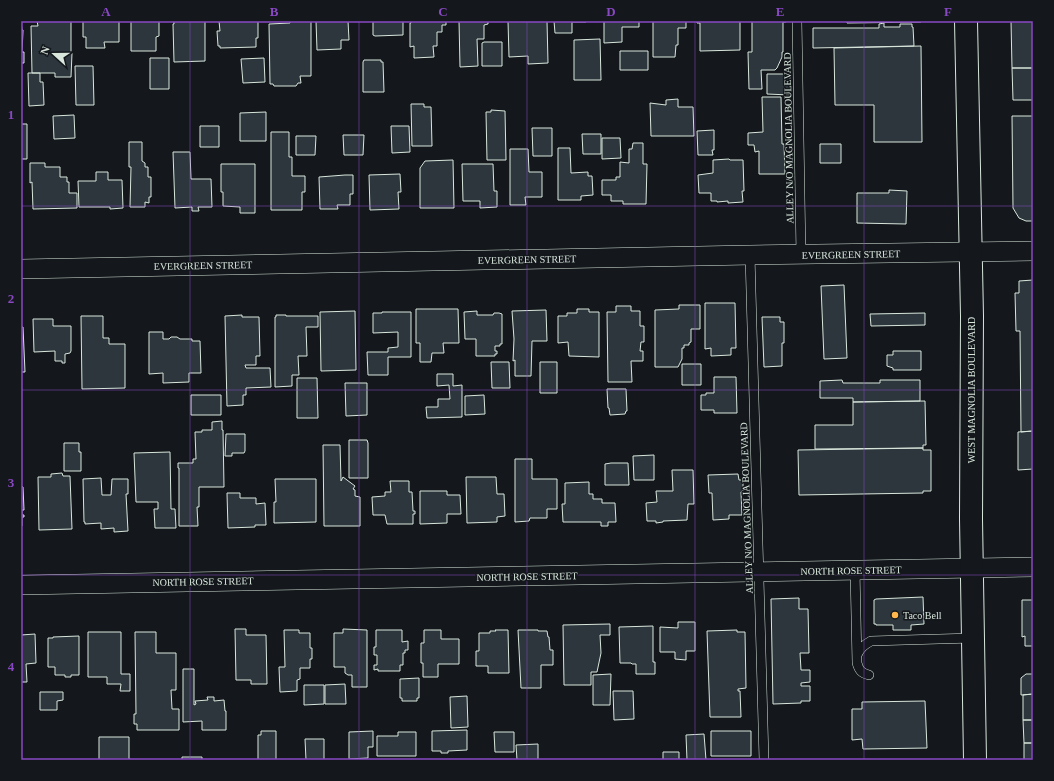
<svg xmlns="http://www.w3.org/2000/svg" width="1054" height="781" viewBox="0 0 1054 781" font-family="Georgia,serif">
	<style>
		.building { fill: #2c363c; stroke: #d8e6dc }
		.lines { fill: none; stroke-linecap: round; stroke-linejoin: round }
		.service-casing { stroke: #d8e6dc; stroke-width: 10 }
		.minor-casing { stroke: #d8e6dc; stroke-width: 20 }
		.secondary-casing { stroke: #d8e6dc; stroke-width: 24 }
		.service { stroke: #14181c; stroke-width: 9 }
		.minor { stroke: #14181c; stroke-width: 19 }
		.secondary { stroke: #14181c; stroke-width: 22 }
		.grid { fill: none; stroke: #8948c3; stroke-width: 1; stroke-opacity: 0.55 }
		.poi-dot { fill: #ffb74d; stroke: #14181c; stroke-width: 1.5 }
		.labels { text-anchor: middle; stroke-width: 3; stroke-linejoin: round; paint-order: stroke }
		.street-label { font-size: 10px; fill: #d8e6dc; stroke: #14181c }
		.poi-label { font-size: 10px; fill: #d8e6dc; stroke: #14181c; text-anchor: start }
		.neatline { fill: none; stroke: #8948c3; stroke-width: 1.5 }
		.grid-label { font-size: 13px; text-anchor: middle; font-weight: bold; fill: #8948c3 }
	</style>
	<rect width="100%" height="100%" fill="#14181c"/>
	<path class="building" d="M 21,21 L 22,30 L 23,30 L 22,52 L 24,52 L 24,63 L 21,63 Z
		M 37,21 L 71,21 L 71,52 L 72,53 L 71,77 L 55,77 L 55,73 L 32,73 L 31,26 L 38,26 Z
		M 83,21 L 119,21 L 119,42 L 104,42 L 105,48 L 86,48 L 86,37 L 83,37 Z
		M 131,21 L 159,21 L 159,36 L 156,37 L 156,51 L 131,51 Z
		M 174,21 L 205,21 L 205,61 L 174,62 L 173,24 L 174,24 Z
		M 219,21 L 258,21 L 258,38 L 256,38 L 256,47 L 220,48 L 220,46 L 218,46 L 217,31 L 220,31 Z
		M 290,21 L 311,21 L 311,76 L 300,76 L 301,83 L 298,83 L 296,86 L 274,86 L 273,84 L 270,84 L 269,24 L 290,23 Z
		M 316,21 L 348,21 L 349,40 L 341,40 L 341,49 L 317,50 Z
		M 373,21 L 403,21 L 403,35 L 375,36 L 373,35 Z
		M 411,21 L 446,21 L 446,25 L 442,25 L 442,32 L 437,32 L 437,46 L 433,46 L 434,57 L 414,58 L 414,46 L 410,47 L 410,23 L 411,23 Z
		M 459,21 L 488,21 L 488,24 L 484,25 L 484,39 L 477,39 L 478,66 L 460,67 Z
		M 508,21 L 547,21 L 548,63 L 528,64 L 528,56 L 509,57 Z
		M 554,21 L 586,21 L 586,22 L 572,22 L 572,33 L 555,33 Z
		M 604,21 L 639,21 L 639,27 L 622,27 L 622,42 L 604,43 Z
		M 653,21 L 686,21 L 686,28 L 678,28 L 678,45 L 676,45 L 675,57 L 653,57 Z
		M 697,21 L 740,21 L 740,50 L 700,51 L 700,23 L 697,23 Z
		M 753,21 L 786,21 L 786,22 L 783,22 L 783,52 L 782,52 L 782,57 L 777,68 L 775,70 L 761,70 L 762,89 L 749,89 L 748,52 L 752,52 L 752,22 Z
		M 847,21 L 921,21 L 921,22 L 847,23 Z
		M 1011,21 L 1033,21 L 1033,68 L 1012,68 Z
		M 884,23 L 884,27 L 900,27 L 900,24 L 912,24 L 912,27 L 913,27 L 914,46 L 813,48 L 813,28 L 879,28 L 879,24 Z
		M 600,39 L 601,80 L 574,80 L 574,40 Z
		M 484,42 L 502,42 L 502,66 L 482,66 L 482,43 Z
		M 921,46 L 922,142 L 874,142 L 874,105 L 835,105 L 834,48 Z
		M 620,51 L 648,51 L 648,70 L 620,70 Z
		M 150,58 L 169,58 L 169,89 L 150,89 Z
		M 264,58 L 265,82 L 243,83 L 241,59 Z
		M 364,60 L 381,60 L 381,62 L 383,62 L 384,92 L 363,92 L 363,62 Z
		M 75,66 L 93,66 L 94,105 L 76,105 Z
		M 1012,68 L 1033,68 L 1033,100 L 1013,100 Z
		M 28,73 L 40,73 L 40,82 L 43,82 L 44,105 L 29,106 Z
		M 767,74 L 790,74 L 790,95 L 767,94 Z
		M 762,97 L 781,97 L 782,144 L 784,144 L 785,174 L 759,174 L 759,151 L 755,152 L 754,145 L 748,145 L 748,133 L 763,132 Z
		M 678,99 L 678,107 L 693,107 L 694,136 L 651,136 L 650,103 L 666,105 L 666,100 Z
		M 411,104 L 424,104 L 424,107 L 431,107 L 432,146 L 412,146 Z
		M 491,110 L 505,111 L 506,160 L 487,160 L 486,112 L 491,112 Z
		M 266,112 L 266,141 L 240,141 L 240,113 Z
		M 74,115 L 75,138 L 54,139 L 53,116 Z
		M 1012,116 L 1033,116 L 1033,221 L 1026,221 L 1019,218 L 1013,208 Z
		M 21,124 L 27,124 L 27,159 L 21,159 Z
		M 200,126 L 219,126 L 219,147 L 200,147 Z
		M 391,126 L 409,126 L 410,152 L 392,153 Z
		M 532,128 L 552,128 L 552,156 L 533,156 Z
		M 714,130 L 714,150 L 712,150 L 713,155 L 698,155 L 697,131 Z
		M 271,132 L 289,132 L 289,157 L 292,157 L 292,176 L 305,176 L 305,192 L 302,192 L 302,210 L 271,210 Z
		M 582,134 L 601,134 L 601,154 L 583,154 Z
		M 343,135 L 364,135 L 363,155 L 344,155 Z
		M 296,136 L 316,136 L 315,155 L 296,155 Z
		M 602,138 L 620,138 L 621,158 L 602,159 Z
		M 129,142 L 142,142 L 142,161 L 145,163 L 145,167 L 148,167 L 148,177 L 151,177 L 151,197 L 149,197 L 149,203 L 145,202 L 145,207 L 130,207 L 131,167 L 129,167 Z
		M 633,143 L 643,143 L 643,164 L 647,164 L 646,204 L 623,204 L 623,201 L 611,201 L 611,195 L 602,195 L 602,180 L 616,180 L 616,177 L 620,177 L 620,162 L 629,163 L 629,149 L 632,149 Z
		M 820,144 L 841,144 L 841,163 L 820,163 Z
		M 558,148 L 570,148 L 571,173 L 588,172 L 588,176 L 592,176 L 593,195 L 581,196 L 581,200 L 558,200 Z
		M 510,149 L 528,149 L 529,172 L 542,172 L 542,197 L 525,197 L 526,205 L 510,205 Z
		M 173,152 L 190,152 L 191,179 L 211,179 L 212,207 L 198,207 L 199,211 L 192,211 L 192,207 L 175,208 Z
		M 729,159 L 730,160 L 743,160 L 744,191 L 742,191 L 743,202 L 728,203 L 728,201 L 717,202 L 717,201 L 711,201 L 711,193 L 699,193 L 698,175 L 713,173 L 713,160 Z
		M 453,160 L 454,208 L 420,208 L 420,168 L 425,161 Z
		M 30,163 L 45,163 L 45,167 L 60,167 L 60,177 L 67,177 L 67,182 L 69,182 L 69,193 L 77,193 L 77,208 L 33,209 L 32,182 L 30,183 Z
		M 221,164 L 255,164 L 255,213 L 240,213 L 240,207 L 223,206 L 223,192 L 221,192 Z
		M 462,164 L 493,164 L 494,191 L 497,191 L 497,207 L 480,208 L 480,201 L 463,201 Z
		M 96,172 L 108,172 L 108,180 L 122,180 L 123,208 L 110,209 L 110,207 L 79,207 L 78,181 L 96,181 Z
		M 400,174 L 401,192 L 398,192 L 399,209 L 370,210 L 369,175 Z
		M 345,175 L 353,175 L 353,194 L 350,194 L 350,205 L 337,205 L 338,209 L 320,209 L 319,177 Z
		M 889,190 L 907,191 L 906,224 L 857,223 L 857,193 L 889,193 Z
		M 1033,280 L 1033,431 L 1021,432 L 1020,331 L 1016,331 L 1015,293 L 1019,293 L 1019,281 Z
		M 844,285 L 847,358 L 824,359 L 821,286 Z
		M 705,303 L 735,303 L 736,348 L 731,348 L 731,355 L 711,356 L 711,348 L 705,349 Z
		M 679,305 L 700,305 L 700,329 L 691,329 L 691,342 L 689,343 L 689,345 L 684,345 L 684,348 L 682,348 L 682,359 L 678,367 L 655,367 L 655,310 L 679,309 Z
		M 616,306 L 631,306 L 631,311 L 640,311 L 640,326 L 644,326 L 644,342 L 641,342 L 640,351 L 643,351 L 643,361 L 631,361 L 632,382 L 608,382 L 607,312 L 616,312 Z
		M 416,309 L 458,309 L 459,343 L 443,343 L 444,353 L 432,353 L 431,362 L 420,362 L 420,343 L 416,343 Z
		M 577,309 L 589,309 L 589,312 L 599,312 L 599,357 L 569,356 L 568,342 L 558,343 L 558,316 L 567,316 L 567,313 L 577,313 Z
		M 546,310 L 547,341 L 532,341 L 531,376 L 515,376 L 515,360 L 513,361 L 514,339 L 512,311 Z
		M 355,311 L 356,370 L 321,371 L 320,312 Z
		M 477,311 L 477,315 L 493,315 L 494,313 L 499,313 L 502,314 L 502,344 L 500,344 L 500,346 L 495,346 L 495,351 L 497,351 L 497,354 L 495,354 L 495,356 L 476,356 L 476,339 L 465,339 L 464,312 Z
		M 382,312 L 411,312 L 411,357 L 388,357 L 388,375 L 368,375 L 367,352 L 388,352 L 388,348 L 398,347 L 398,332 L 373,333 L 373,313 L 382,313 Z
		M 925,313 L 925,325 L 871,326 L 870,314 Z
		M 242,315 L 242,317 L 259,317 L 260,356 L 256,356 L 256,365 L 245,365 L 246,368 L 270,368 L 271,387 L 246,388 L 246,395 L 243,395 L 243,405 L 227,406 L 225,316 Z
		M 276,315 L 286,315 L 286,316 L 318,316 L 318,327 L 306,327 L 307,356 L 298,356 L 299,375 L 292,375 L 292,386 L 275,387 L 275,317 L 276,317 Z
		M 81,316 L 103,316 L 103,338 L 109,338 L 109,344 L 125,344 L 125,388 L 82,389 Z
		M 762,317 L 780,317 L 780,322 L 784,322 L 784,343 L 782,343 L 782,366 L 764,367 Z
		M 33,319 L 53,319 L 53,326 L 71,326 L 71,351 L 70,353 L 65,354 L 65,363 L 62,363 L 62,361 L 55,361 L 55,351 L 34,352 Z
		M 21,327 L 23,327 L 25,372 L 21,372 Z
		M 149,332 L 163,332 L 163,339 L 169,339 L 171,337 L 177,337 L 180,339 L 192,339 L 192,341 L 200,341 L 201,373 L 189,373 L 189,382 L 163,383 L 163,373 L 149,374 Z
		M 893,351 L 921,351 L 921,370 L 893,370 L 893,368 L 887,366 L 887,355 L 893,355 Z
		M 491,362 L 509,362 L 510,388 L 492,388 Z
		M 540,362 L 557,362 L 557,393 L 540,393 Z
		M 682,364 L 701,364 L 701,385 L 682,385 Z
		M 437,374 L 453,374 L 453,386 L 462,385 L 462,417 L 427,418 L 426,407 L 438,407 L 438,399 L 450,399 L 449,385 L 437,386 Z
		M 714,377 L 736,377 L 737,413 L 714,413 L 714,410 L 701,410 L 701,395 L 706,395 L 706,393 L 714,393 Z
		M 297,378 L 317,378 L 318,418 L 297,418 Z
		M 842,380 L 843,383 L 880,383 L 880,380 L 920,380 L 920,401 L 853,402 L 853,398 L 820,398 L 820,381 Z
		M 345,383 L 367,383 L 367,415 L 346,416 Z
		M 607,389 L 626,389 L 627,411 L 626,411 L 625,414 L 610,415 L 609,408 L 608,408 Z
		M 191,395 L 221,395 L 221,415 L 191,415 Z
		M 484,395 L 485,414 L 465,415 L 465,396 Z
		M 925,401 L 926,445 L 923,445 L 923,448 L 815,449 L 815,425 L 853,425 L 853,402 Z
		M 222,421 L 222,430 L 223,430 L 224,487 L 199,487 L 199,507 L 197,507 L 198,526 L 179,526 L 179,468 L 178,468 L 178,463 L 193,463 L 193,459 L 196,459 L 195,432 L 202,432 L 202,430 L 212,430 L 212,422 Z
		M 1033,431 L 1033,469 L 1018,470 L 1018,432 Z
		M 226,434 L 245,434 L 245,451 L 244,453 L 232,453 L 232,456 L 225,456 Z
		M 349,440 L 367,440 L 368,443 L 368,478 L 349,478 Z
		M 64,443 L 79,443 L 79,452 L 81,452 L 81,471 L 64,471 Z
		M 323,445 L 340,445 L 341,481 L 343,477 L 355,486 L 353,489 L 355,490 L 355,496 L 360,497 L 360,526 L 324,526 Z
		M 923,448 L 923,450 L 931,450 L 931,491 L 923,491 L 923,493 L 799,495 L 798,450 Z
		M 170,452 L 171,509 L 175,509 L 176,528 L 155,528 L 154,509 L 158,509 L 158,502 L 136,502 L 134,453 Z
		M 654,455 L 654,480 L 634,480 L 633,456 Z
		M 515,459 L 532,459 L 532,479 L 557,479 L 557,509 L 547,509 L 547,518 L 530,518 L 529,521 L 515,522 Z
		M 611,463 L 628,463 L 629,485 L 605,485 L 605,464 Z
		M 672,470 L 693,470 L 694,504 L 688,504 L 687,520 L 663,521 L 663,522 L 656,523 L 656,521 L 647,521 L 646,503 L 657,502 L 656,491 L 673,491 Z
		M 62,473 L 63,476 L 70,476 L 72,529 L 39,530 L 38,477 L 51,477 L 51,474 Z
		M 738,474 L 739,480 L 743,480 L 743,492 L 741,492 L 742,515 L 729,515 L 729,519 L 713,520 L 712,493 L 709,493 L 708,475 Z
		M 466,477 L 496,477 L 497,494 L 504,494 L 505,516 L 497,517 L 497,522 L 467,523 Z
		M 101,478 L 102,495 L 111,495 L 112,479 L 128,479 L 128,494 L 126,494 L 128,531 L 114,532 L 114,528 L 101,529 L 101,523 L 85,524 L 85,522 L 84,522 L 83,479 Z
		M 275,479 L 316,479 L 316,522 L 274,523 L 274,502 L 276,502 Z
		M 390,481 L 409,481 L 409,492 L 412,492 L 413,511 L 415,511 L 415,514 L 413,514 L 413,524 L 387,524 L 385,515 L 373,515 L 372,497 L 385,496 L 385,492 L 391,492 Z
		M 589,482 L 589,494 L 593,494 L 593,499 L 602,499 L 602,503 L 615,503 L 616,522 L 608,522 L 608,526 L 601,526 L 601,522 L 563,522 L 562,504 L 565,504 L 565,483 Z
		M 21,486 L 23,487 L 24,510 L 22,510 L 22,515 L 24,515 L 24,517 L 22,517 L 22,526 L 21,526 Z
		M 420,491 L 447,491 L 447,495 L 460,495 L 461,514 L 447,514 L 447,523 L 420,524 Z
		M 227,493 L 240,493 L 240,498 L 256,498 L 256,504 L 265,503 L 266,525 L 255,525 L 255,527 L 228,528 Z
		M 923,597 L 924,624 L 911,625 L 911,630 L 893,630 L 893,625 L 876,625 L 876,624 L 874,624 L 874,600 L 876,599 Z
		M 799,598 L 799,609 L 808,609 L 809,653 L 800,653 L 801,670 L 810,670 L 810,682 L 801,683 L 801,686 L 810,686 L 810,701 L 801,701 L 801,703 L 773,704 L 771,599 Z
		M 1022,600 L 1033,600 L 1033,646 L 1025,646 L 1025,636 L 1022,637 Z
		M 678,622 L 695,622 L 695,651 L 686,651 L 686,660 L 675,659 L 675,652 L 660,652 L 660,627 L 678,628 Z
		M 610,624 L 610,635 L 600,635 L 601,653 L 597,672 L 591,672 L 591,685 L 564,685 L 563,625 Z
		M 653,626 L 653,662 L 655,662 L 655,674 L 636,674 L 636,664 L 632,664 L 631,663 L 620,663 L 619,627 Z
		M 235,629 L 246,629 L 246,635 L 266,635 L 267,684 L 251,684 L 251,680 L 236,680 Z
		M 343,629 L 367,630 L 367,687 L 352,687 L 352,675 L 348,675 L 345,673 L 345,667 L 334,667 L 334,633 L 343,633 Z
		M 284,630 L 299,630 L 299,633 L 310,633 L 310,648 L 312,648 L 312,659 L 310,659 L 310,668 L 300,668 L 300,679 L 297,680 L 297,691 L 280,692 L 279,667 L 285,667 Z
		M 376,630 L 402,630 L 402,642 L 408,641 L 408,650 L 405,650 L 405,653 L 403,653 L 403,665 L 400,665 L 400,671 L 378,671 L 378,669 L 374,670 L 374,665 L 377,665 L 377,655 L 374,655 L 374,647 L 376,647 Z
		M 424,630 L 441,630 L 441,639 L 459,639 L 459,664 L 438,664 L 438,677 L 423,677 L 423,663 L 421,663 L 421,643 L 424,643 Z
		M 495,630 L 508,630 L 509,673 L 488,673 L 488,666 L 476,666 L 476,651 L 479,651 L 479,633 L 490,633 L 490,631 L 496,631 Z
		M 518,630 L 538,630 L 538,631 L 547,631 L 548,637 L 549,637 L 550,650 L 553,650 L 553,665 L 541,665 L 541,688 L 521,688 Z
		M 737,630 L 737,632 L 745,632 L 746,688 L 738,689 L 738,691 L 740,691 L 741,717 L 710,717 L 707,631 Z
		M 88,632 L 121,632 L 121,674 L 130,674 L 130,691 L 120,691 L 121,684 L 107,684 L 107,677 L 88,677 Z
		M 135,632 L 156,632 L 156,653 L 176,653 L 176,690 L 171,690 L 172,709 L 179,709 L 179,730 L 137,730 L 137,724 L 134,724 L 134,714 L 136,714 Z
		M 35,634 L 36,663 L 26,664 L 27,682 L 21,682 L 21,635 Z
		M 79,636 L 79,675 L 71,675 L 71,677 L 65,677 L 65,675 L 55,675 L 55,667 L 48,667 L 48,638 L 53,638 L 53,637 Z
		M 183,669 L 194,669 L 194,705 L 196,704 L 195,701 L 208,700 L 207,697 L 214,697 L 214,701 L 224,700 L 225,711 L 226,711 L 226,730 L 202,730 L 202,721 L 183,722 Z
		M 611,674 L 610,705 L 593,705 L 593,675 Z
		M 1026,674 L 1033,674 L 1033,694 L 1021,695 L 1021,678 Z
		M 419,678 L 419,698 L 417,698 L 417,701 L 402,701 L 402,698 L 400,698 L 400,679 Z
		M 345,684 L 346,704 L 325,704 L 325,685 Z
		M 304,685 L 324,685 L 324,704 L 304,705 Z
		M 613,691 L 633,691 L 634,719 L 614,720 Z
		M 40,692 L 63,692 L 63,700 L 57,701 L 57,710 L 40,710 Z
		M 1033,694 L 1033,720 L 1023,720 L 1023,695 Z
		M 467,696 L 468,727 L 451,728 L 450,697 Z
		M 925,701 L 927,748 L 863,749 L 862,739 L 852,740 L 852,709 L 862,709 L 862,702 Z
		M 1023,720 L 1033,720 L 1033,743 L 1024,743 Z
		M 467,730 L 467,750 L 448,751 L 448,753 L 441,753 L 441,751 L 432,751 L 432,731 Z
		M 261,731 L 276,731 L 276,760 L 258,760 L 258,735 L 261,735 Z
		M 373,731 L 373,747 L 368,747 L 368,758 L 349,759 L 349,732 Z
		M 711,731 L 751,731 L 751,756 L 711,756 Z
		M 398,732 L 416,732 L 416,756 L 377,756 L 377,736 L 398,736 Z
		M 494,732 L 514,732 L 514,752 L 495,752 Z
		M 704,734 L 706,760 L 687,760 L 686,735 Z
		M 99,737 L 129,737 L 129,759 L 133,760 L 99,760 Z
		M 305,739 L 324,739 L 324,760 L 306,760 Z
		M 1024,743 L 1033,743 L 1033,760 L 1024,760 Z
		M 538,744 L 538,760 L 517,760 L 516,745 Z
		M 663,752 L 679,752 L 679,760 L 663,760 Z
		M 182,757 L 202,757 L 202,760 L 182,760 Z"/>
	<g class="lines">
		<defs>
			<path id="service" d="M 797,21 L 801,255
				M 750,255 L 764,760
				M 855,570 L 857,663 C 859,670 861,673 869,675
				M 857,655 C 860,648 864,645 871,641 L 973,638"/>
			<path id="minor" d="M 21,269 L 750,255 L 1033,251
				M 21,585 L 1033,567"/>
			<path id="secondary" d="M 966,21 L 972,316 L 971,519 L 975,760"/>
		</defs>
		<use href="#service" class="service-casing"/>
		<use href="#minor" class="minor-casing"/>
		<use href="#secondary" class="secondary-casing"/>
		<use href="#service" class="service"/>
		<use href="#minor" class="minor"/>
		<use href="#secondary" class="secondary"/>
	</g>
	<path class="grid" d="M 190,21 L 190,760M 359,21 L 359,760M 527,21 L 527,760M 695,21 L 695,760M 864,21 L 864,760M 21,206 L 1033,206M 21,390 L 1033,390M 21,575 L 1033,575"/>
	<circle class="poi-dot" cx="895" cy="615" r="4"/>
	<g class="labels">
		<g class="street-label">
			<text transform="translate(788 138) rotate(-91)" y="4">ALLEY N/O MAGNOLIA BOULEVARD</text>
			<text transform="translate(851 254) rotate(-1)" y="4">EVERGREEN STREET</text>
			<text transform="translate(527 259) rotate(-1)" y="4">EVERGREEN STREET</text>
			<text transform="translate(203 265) rotate(-1)" y="4">EVERGREEN STREET</text>
			<text transform="translate(971 390) rotate(-90)" y="4">WEST MAGNOLIA BOULEVARD</text>
			<text transform="translate(746 508) rotate(-92)" y="4">ALLEY N/O MAGNOLIA BOULEVARD</text>
			<text transform="translate(851 570) rotate(-1)" y="4">NORTH ROSE STREET</text>
			<text transform="translate(527 576) rotate(-1)" y="4">NORTH ROSE STREET</text>
			<text transform="translate(203 581) rotate(-1)" y="4">NORTH ROSE STREET</text>
		</g>
		<g class="poi-label">
			<text x="903" y="619">Taco Bell</text>
		</g>
	</g>
	<rect width="1054" height="781" fill="none" stroke="#14181c" stroke-width="44"/>
	<g transform="translate(54 54) rotate(291)" stroke="#14181c" stroke-width="3" paint-order="stroke">
	<path d="M0-3L7 15L0 10L-7 15Z" fill="#d8e6dc"/>
	<text y="-6" font-size="11" font-weight="bold" text-anchor="middle" fill="#d8e6dc">N</text>
	</g>
	<rect x="22" y="22" width="1010" height="737" class="neatline"/>
	<g class="grid-label">
		<text x="106" y="16">A</text>
		<text x="274" y="16">B</text>
		<text x="443" y="16">C</text>
		<text x="611" y="16">D</text>
		<text x="780" y="16">E</text>
		<text x="948" y="16">F</text>
		<text x="11" y="119">1</text>
		<text x="11" y="303">2</text>
		<text x="11" y="487">3</text>
		<text x="11" y="671">4</text>
	</g>
</svg>
